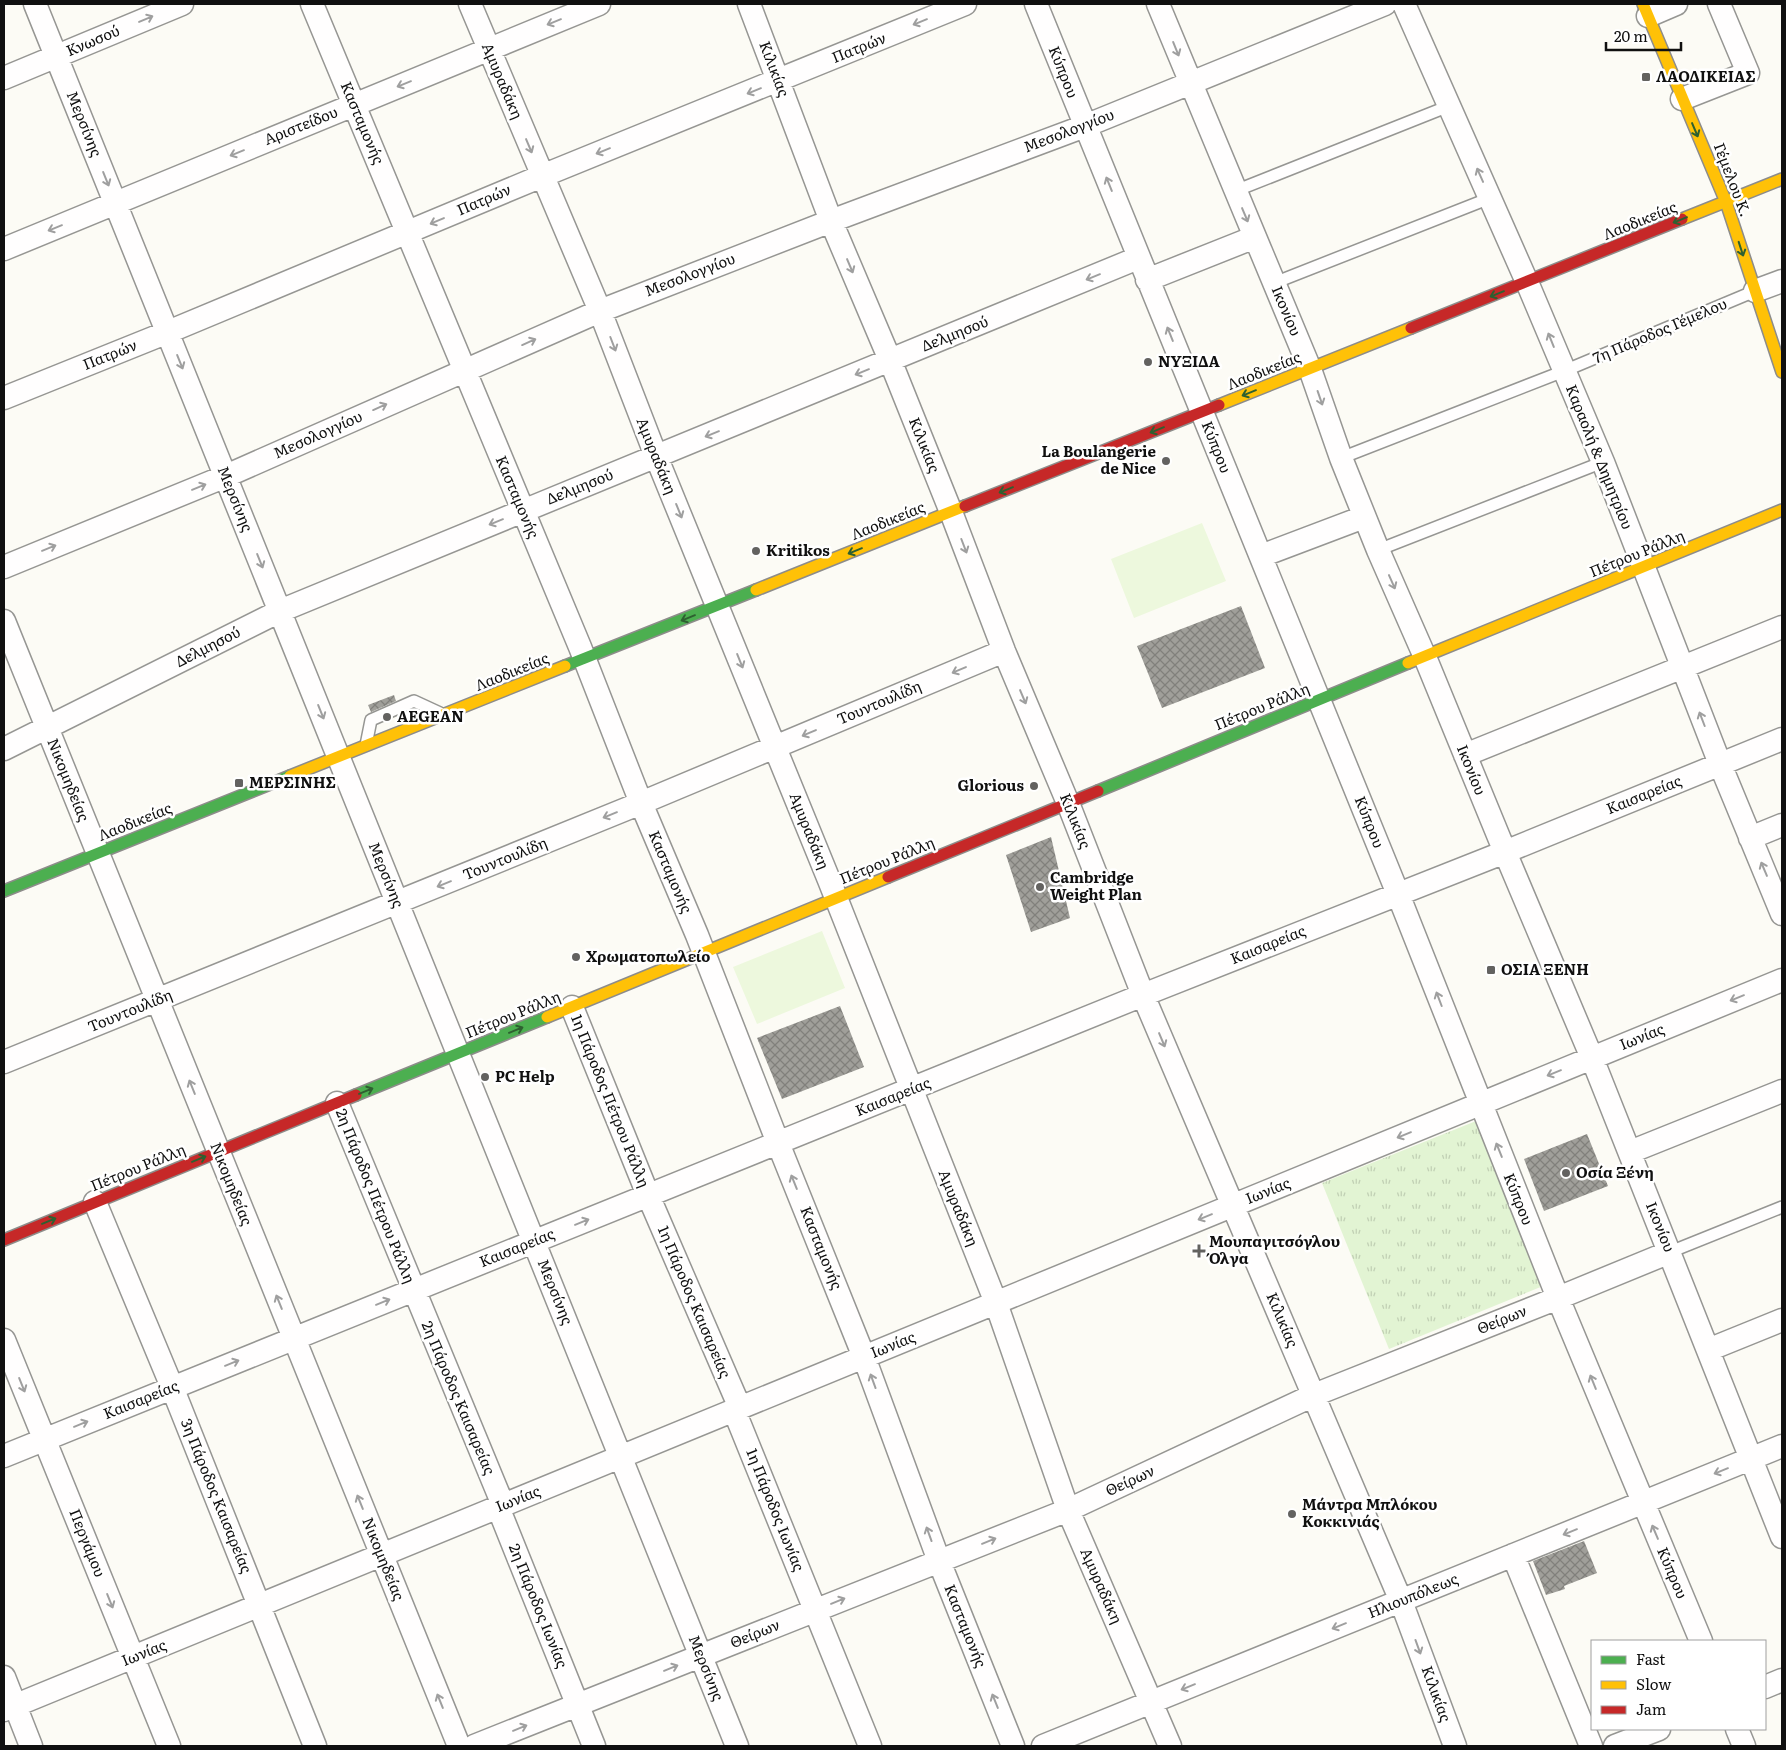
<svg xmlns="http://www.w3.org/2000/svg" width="1786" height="1750" viewBox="0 0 1786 1750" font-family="Literata,serif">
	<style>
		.park { fill: url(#park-tufts) }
		.pitch { fill: #edf8dd }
		.building { fill: url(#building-cross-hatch) }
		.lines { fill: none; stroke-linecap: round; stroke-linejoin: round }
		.lane-casing { stroke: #969693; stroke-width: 14 }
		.street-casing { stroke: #969693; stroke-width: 25 }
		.fast-casing { stroke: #8d8c8a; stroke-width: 14 }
		.slow-casing { stroke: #8d8c8a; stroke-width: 14 }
		.jam-casing { stroke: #8d8c8a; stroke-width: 14 }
		.lane { stroke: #fffefe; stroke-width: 11 }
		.street { stroke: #fffefe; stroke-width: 22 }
		.fast { stroke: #4caf50; stroke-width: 11 }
		.slow { stroke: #ffc107; stroke-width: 11 }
		.jam { stroke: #c62828; stroke-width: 11 }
		.oneway { stroke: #9f9f9f }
		.oneway2 { stroke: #2e6030 }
		.poi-dot { fill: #636260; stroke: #fff; stroke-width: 2 }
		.labels { text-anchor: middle; stroke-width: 5; stroke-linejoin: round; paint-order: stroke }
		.street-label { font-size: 15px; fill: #101010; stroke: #fff }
		.poi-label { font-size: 15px; font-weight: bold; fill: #101010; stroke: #fff; text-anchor: start }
	</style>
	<defs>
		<pattern id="park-tufts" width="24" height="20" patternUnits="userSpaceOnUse" patternTransform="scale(1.25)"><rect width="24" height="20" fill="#e2f4d3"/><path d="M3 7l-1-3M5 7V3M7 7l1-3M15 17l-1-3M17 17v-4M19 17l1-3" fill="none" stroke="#c1d0b4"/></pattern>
		<pattern id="building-cross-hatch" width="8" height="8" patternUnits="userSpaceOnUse" patternTransform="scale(1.25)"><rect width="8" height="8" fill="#a09f9a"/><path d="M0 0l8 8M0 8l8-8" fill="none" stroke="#81807c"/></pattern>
	</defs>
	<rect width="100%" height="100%" fill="#fcfbf5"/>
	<path class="park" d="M 1476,1121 L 1543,1286 L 1389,1349 L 1322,1183 Z"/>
	<path class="pitch" d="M 1202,523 L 1226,581 L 1134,618 L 1111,559 Z
		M 822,931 L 845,988 L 757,1024 L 733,967 Z"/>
	<path class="building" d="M 1241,606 L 1265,668 L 1162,708 L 1137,646 Z
		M 394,695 L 396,701 L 371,712 L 368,705 Z
		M 1051,837 L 1070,918 L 1031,932 L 1006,855 Z
		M 840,1006 L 864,1067 L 782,1099 L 757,1038 Z
		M 1587,1134 L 1608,1186 L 1544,1211 L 1524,1159 Z
		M 1584,1541 L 1597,1573 L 1564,1586 L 1565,1589 L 1546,1595 L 1533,1561 Z"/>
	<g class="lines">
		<defs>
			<path id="lane" d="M 1235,191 L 1449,106
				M 1274,283 L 1490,198
				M 1341,458 L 1564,371 L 1755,291
				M 1378,550 L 1603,462
				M 366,745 L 371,720 L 414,701 L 440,713
				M 1670,1252 L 1782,1207"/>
			<path id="street" d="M 35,4 L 737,1746
				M 312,4 L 580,647 L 641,803 L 697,935 L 778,1143 L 864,1357 L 939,1561 L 1013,1746
				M 470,4 L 600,311 L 656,456 L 829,880 L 996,1303 L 1068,1510 L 1170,1746
				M 749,4 L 831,221 L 890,360 L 951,512 L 1004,651 L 1068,803 L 1143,995 L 1401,1601 L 1455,1746
				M 1036,4 L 1398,894 L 1558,1298 L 1701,1641
				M 1158,4 L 1310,369 L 1341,458 L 1378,550 L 1425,657 L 1505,852 L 1592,1058 L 1782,1537
				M 1404,4 L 1527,282 L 1603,462 L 1720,764 L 1782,914
				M 1648,16 L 1676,4
				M 4,78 L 182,4
				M 1682,99 L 1748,73 L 1719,4
				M 4,249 L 599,4
				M 1147,280 L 1255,237
				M 1755,291 L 1782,281
				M 4,398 L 168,332 L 542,176 L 965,4
				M 1261,556 L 1364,517
				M 4,567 L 226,476 L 600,311 L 831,221 L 1085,126 L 1385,4
				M 4,621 L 459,1746
				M 4,749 L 280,611 L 1138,258
				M 1465,755 L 1782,627
				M 1750,838 L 1782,825
				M 572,1007 L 648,1195 L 740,1408
				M 4,1062 L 641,803 L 1004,651
				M 337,1103 L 503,1505
				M 1630,1152 L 1782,1091
				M 95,1202 L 172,1387 L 315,1746
				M 4,1340 L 169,1746
				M 1708,1350 L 1782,1320
				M 734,1410 L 870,1746
				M 4,1456 L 1143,995 L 1505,852 L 1782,739
				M 498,1507 L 594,1746
				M 1513,1555 L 1591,1746
				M 4,1677 L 31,1746
				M 1765,1687 L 1782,1680
				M 4,1710 L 1782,980
				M 1737,1729 L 1744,1746
				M 474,1746 L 1068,1510 L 1314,1395 L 1558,1298 L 1670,1252
				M 1043,1746 L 1782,1446
				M 1615,1746 L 1659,1729"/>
			<path id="fast" d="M 565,666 L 756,590
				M 1098,791 L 1408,663
				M 4,891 L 290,776
				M 356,1095 L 547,1017"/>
			<path id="slow" d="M 1643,4 L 1726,202 L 1782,372
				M 1682,219 L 1782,179
				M 1219,405 L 1411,328
				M 756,590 L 965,506
				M 1408,663 L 1782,510
				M 290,776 L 565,666
				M 547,1017 L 888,877"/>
			<path id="jam" d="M 1411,328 L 1682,219
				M 965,506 L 1219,405
				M 888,877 L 1098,791
				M 4,1240 L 356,1095"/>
		</defs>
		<use href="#lane" class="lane-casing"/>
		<use href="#street" class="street-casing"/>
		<use href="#fast" class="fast-casing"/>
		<use href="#slow" class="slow-casing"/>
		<use href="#jam" class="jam-casing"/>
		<use href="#lane" class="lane"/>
		<use href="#street" class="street"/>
		<use href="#fast" class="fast"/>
		<use href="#slow" class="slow"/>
		<use href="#jam" class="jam"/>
	</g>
	<defs><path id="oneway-shaft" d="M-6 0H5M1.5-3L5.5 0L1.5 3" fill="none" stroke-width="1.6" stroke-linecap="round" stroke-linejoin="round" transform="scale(1.25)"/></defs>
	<g class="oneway">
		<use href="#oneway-shaft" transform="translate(146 19) rotate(-23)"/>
		<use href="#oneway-shaft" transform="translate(554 22) rotate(158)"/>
		<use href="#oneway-shaft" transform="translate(920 22) rotate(158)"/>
		<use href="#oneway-shaft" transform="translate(1176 49) rotate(68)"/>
		<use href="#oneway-shaft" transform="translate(404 84) rotate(158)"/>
		<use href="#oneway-shaft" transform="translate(754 91) rotate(158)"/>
		<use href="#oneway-shaft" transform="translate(529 146) rotate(67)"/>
		<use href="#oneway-shaft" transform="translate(603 151) rotate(158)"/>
		<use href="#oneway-shaft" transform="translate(237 153) rotate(158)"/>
		<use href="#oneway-shaft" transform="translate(1480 175) rotate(-114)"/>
		<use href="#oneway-shaft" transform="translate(106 179) rotate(68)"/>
		<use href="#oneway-shaft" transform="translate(1109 184) rotate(-112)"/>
		<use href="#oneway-shaft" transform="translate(1245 215) rotate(67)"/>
		<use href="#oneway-shaft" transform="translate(437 221) rotate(157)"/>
		<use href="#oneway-shaft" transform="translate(55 228) rotate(158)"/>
		<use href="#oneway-shaft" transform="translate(850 266) rotate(67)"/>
		<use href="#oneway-shaft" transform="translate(1093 277) rotate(158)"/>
		<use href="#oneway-shaft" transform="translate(1170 334) rotate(-112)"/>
		<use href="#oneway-shaft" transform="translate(1551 340) rotate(-112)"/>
		<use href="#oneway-shaft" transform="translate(529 342) rotate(-24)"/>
		<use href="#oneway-shaft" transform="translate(613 344) rotate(69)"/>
		<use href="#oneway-shaft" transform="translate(180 362) rotate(68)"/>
		<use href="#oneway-shaft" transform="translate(862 372) rotate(158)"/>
		<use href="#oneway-shaft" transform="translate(1320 398) rotate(71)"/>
		<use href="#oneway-shaft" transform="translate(380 407) rotate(-24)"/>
		<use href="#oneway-shaft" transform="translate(712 434) rotate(158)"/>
		<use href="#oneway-shaft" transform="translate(199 487) rotate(-22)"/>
		<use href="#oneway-shaft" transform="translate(679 511) rotate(68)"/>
		<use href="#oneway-shaft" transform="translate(496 522) rotate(158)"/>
		<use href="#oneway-shaft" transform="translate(964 546) rotate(69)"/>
		<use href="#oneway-shaft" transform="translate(49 548) rotate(-22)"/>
		<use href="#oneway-shaft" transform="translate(260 561) rotate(68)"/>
		<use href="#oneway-shaft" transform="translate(1392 582) rotate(66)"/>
		<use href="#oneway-shaft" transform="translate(740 661) rotate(68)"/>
		<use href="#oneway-shaft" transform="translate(959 670) rotate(157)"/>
		<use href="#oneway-shaft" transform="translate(1023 697) rotate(67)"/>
		<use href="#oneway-shaft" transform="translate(321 712) rotate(68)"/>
		<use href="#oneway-shaft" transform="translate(1702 719) rotate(-111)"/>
		<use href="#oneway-shaft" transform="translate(809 733) rotate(157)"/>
		<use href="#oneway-shaft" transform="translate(610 815) rotate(158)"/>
		<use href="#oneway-shaft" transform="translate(1764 869) rotate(-113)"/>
		<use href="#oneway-shaft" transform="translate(444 884) rotate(158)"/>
		<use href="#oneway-shaft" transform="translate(1737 998) rotate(158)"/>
		<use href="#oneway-shaft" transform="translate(1439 999) rotate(-111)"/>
		<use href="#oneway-shaft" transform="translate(1162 1040) rotate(67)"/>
		<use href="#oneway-shaft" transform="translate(1554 1073) rotate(158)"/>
		<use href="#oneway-shaft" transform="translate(192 1087) rotate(-112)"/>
		<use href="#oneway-shaft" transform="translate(1404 1135) rotate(158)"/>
		<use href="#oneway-shaft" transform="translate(1499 1150) rotate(-112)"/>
		<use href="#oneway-shaft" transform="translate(794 1182) rotate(-112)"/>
		<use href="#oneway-shaft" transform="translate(1205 1217) rotate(158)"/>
		<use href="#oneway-shaft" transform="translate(582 1222) rotate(-22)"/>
		<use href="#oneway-shaft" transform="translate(279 1302) rotate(-112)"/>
		<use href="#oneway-shaft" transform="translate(383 1302) rotate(-22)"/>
		<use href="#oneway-shaft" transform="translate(232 1363) rotate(-22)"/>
		<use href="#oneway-shaft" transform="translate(873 1381) rotate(-110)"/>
		<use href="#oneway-shaft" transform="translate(1593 1382) rotate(-112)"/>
		<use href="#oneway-shaft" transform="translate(22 1385) rotate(68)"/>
		<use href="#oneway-shaft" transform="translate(81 1424) rotate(-22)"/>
		<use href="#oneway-shaft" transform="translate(1721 1471) rotate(158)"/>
		<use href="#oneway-shaft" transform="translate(360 1502) rotate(-112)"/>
		<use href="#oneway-shaft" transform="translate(1570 1532) rotate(158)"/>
		<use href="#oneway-shaft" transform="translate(1655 1532) rotate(-113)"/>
		<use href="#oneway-shaft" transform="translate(929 1534) rotate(-110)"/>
		<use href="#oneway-shaft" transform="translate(989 1541) rotate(-22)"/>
		<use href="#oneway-shaft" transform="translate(110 1601) rotate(68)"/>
		<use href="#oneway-shaft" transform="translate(838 1601) rotate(-22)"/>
		<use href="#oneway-shaft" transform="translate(1339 1626) rotate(158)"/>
		<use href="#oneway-shaft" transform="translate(1418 1647) rotate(70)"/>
		<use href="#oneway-shaft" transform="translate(671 1668) rotate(-22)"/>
		<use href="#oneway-shaft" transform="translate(1188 1687) rotate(158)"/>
		<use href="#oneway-shaft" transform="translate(440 1701) rotate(-112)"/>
		<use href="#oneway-shaft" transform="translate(995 1701) rotate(-112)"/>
		<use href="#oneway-shaft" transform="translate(520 1728) rotate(-22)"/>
	</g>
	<g class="oneway2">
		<use href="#oneway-shaft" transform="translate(1695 130) rotate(67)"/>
		<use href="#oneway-shaft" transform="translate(1680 220) rotate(158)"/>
		<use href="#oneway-shaft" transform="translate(1741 249) rotate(72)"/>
		<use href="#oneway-shaft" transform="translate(1497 294) rotate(158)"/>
		<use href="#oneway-shaft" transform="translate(1249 393) rotate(158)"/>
		<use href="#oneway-shaft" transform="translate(1157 430) rotate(158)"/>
		<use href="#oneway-shaft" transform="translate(1006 490) rotate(158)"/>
		<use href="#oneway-shaft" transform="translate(855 551) rotate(158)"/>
		<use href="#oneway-shaft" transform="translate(688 618) rotate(158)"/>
		<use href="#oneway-shaft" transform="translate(516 1030) rotate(-22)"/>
		<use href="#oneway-shaft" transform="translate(366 1091) rotate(-22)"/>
		<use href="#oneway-shaft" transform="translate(199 1159) rotate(-22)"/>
		<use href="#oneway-shaft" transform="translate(49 1221) rotate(-22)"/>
	</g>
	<g class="poi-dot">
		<rect x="1641" y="72" width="10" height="10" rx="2.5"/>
		<circle cx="1148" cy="362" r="5"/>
		<circle cx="1166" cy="461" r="5"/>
		<circle cx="756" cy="551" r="5"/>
		<circle cx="387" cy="717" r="5"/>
		<rect x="234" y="778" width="10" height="10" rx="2.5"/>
		<circle cx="1034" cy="786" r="5"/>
		<circle cx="1040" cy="887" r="5"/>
		<circle cx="576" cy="957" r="5"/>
		<rect x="1486" y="965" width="10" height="10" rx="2.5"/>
		<circle cx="485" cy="1077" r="5"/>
		<circle cx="1566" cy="1173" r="5"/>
		<path d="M1196.5 1243.5h5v5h5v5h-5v5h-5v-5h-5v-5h5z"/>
		<circle cx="1292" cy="1514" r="5"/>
	</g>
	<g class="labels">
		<g class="street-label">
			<text transform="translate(93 41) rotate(-23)" y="5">Κνωσού</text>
			<text transform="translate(859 48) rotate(-22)" y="5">Πατρών</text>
			<text transform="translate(774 69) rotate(69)" y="5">Κιλικίας</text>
			<text transform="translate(1063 72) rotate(68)" y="5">Κύπρου</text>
			<text transform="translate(502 81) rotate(67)" y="5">Αμυραδάκη</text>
			<text transform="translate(362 123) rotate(67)" y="5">Κασταμονής</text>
			<text transform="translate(84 124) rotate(68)" y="5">Μερσίνης</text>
			<text transform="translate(301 126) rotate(-22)" y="5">Αριστείδου</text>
			<text transform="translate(1069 131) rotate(-21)" y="5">Μεσολογγίου</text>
			<text transform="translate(1732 180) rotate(69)" y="5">Γέμελου Κ.</text>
			<text transform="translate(484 200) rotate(-23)" y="5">Πατρών</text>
			<text transform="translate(1640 221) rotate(-22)" y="5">Λαοδικείας</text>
			<text transform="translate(690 275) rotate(-21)" y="5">Μεσολογγίου</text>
			<text transform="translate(1286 311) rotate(67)" y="5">Ικονίου</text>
			<text transform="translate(1660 331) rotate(-23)" y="5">7η Πάροδος Γέμελου</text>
			<text transform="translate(955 334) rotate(-22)" y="5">Δελμησού</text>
			<text transform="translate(110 355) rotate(-22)" y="5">Πατρών</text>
			<text transform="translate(1264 371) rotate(-22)" y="5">Λαοδικείας</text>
			<text transform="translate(318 435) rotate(-24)" y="5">Μεσολογγίου</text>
			<text transform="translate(924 445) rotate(68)" y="5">Κιλικίας</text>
			<text transform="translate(1216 447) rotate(68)" y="5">Κύπρου</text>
			<text transform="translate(656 456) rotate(68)" y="5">Αμυραδάκη</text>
			<text transform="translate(1599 457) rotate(68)" y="5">Καραολή &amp; Δημητρίου</text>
			<text transform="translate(580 487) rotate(-22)" y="5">Δελμησού</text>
			<text transform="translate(517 497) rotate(67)" y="5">Κασταμονής</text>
			<text transform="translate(235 499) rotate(68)" y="5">Μερσίνης</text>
			<text transform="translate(888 521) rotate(-22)" y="5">Λαοδικείας</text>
			<text transform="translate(1637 554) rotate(-22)" y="5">Πέτρου Ράλλη</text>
			<text transform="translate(208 647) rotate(-27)" y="5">Δελμησού</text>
			<text transform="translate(512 672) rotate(-22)" y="5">Λαοδικείας</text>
			<text transform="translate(879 703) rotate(-23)" y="5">Τουντουλίδη</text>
			<text transform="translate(1262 707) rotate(-22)" y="5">Πέτρου Ράλλη</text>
			<text transform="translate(1471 770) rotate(68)" y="5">Ικονίου</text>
			<text transform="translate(68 780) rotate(68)" y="5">Νικομηδείας</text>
			<text transform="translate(1644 795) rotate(-22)" y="5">Καισαρείας</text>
			<text transform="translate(1075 821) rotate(68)" y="5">Κιλικίας</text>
			<text transform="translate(135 822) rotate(-22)" y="5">Λαοδικείας</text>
			<text transform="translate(1369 822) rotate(68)" y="5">Κύπρου</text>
			<text transform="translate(809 831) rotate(68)" y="5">Αμυραδάκη</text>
			<text transform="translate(505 859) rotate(-22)" y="5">Τουντουλίδη</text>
			<text transform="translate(887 861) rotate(-22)" y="5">Πέτρου Ράλλη</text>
			<text transform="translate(670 872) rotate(67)" y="5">Κασταμονής</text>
			<text transform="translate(386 875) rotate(68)" y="5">Μερσίνης</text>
			<text transform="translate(1268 945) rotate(-22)" y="5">Καισαρείας</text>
			<text transform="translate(130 1011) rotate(-22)" y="5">Τουντουλίδη</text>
			<text transform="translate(513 1015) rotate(-22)" y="5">Πέτρου Ράλλη</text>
			<text transform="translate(1642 1037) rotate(-22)" y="5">Ιωνίας</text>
			<text transform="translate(893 1097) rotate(-22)" y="5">Καισαρείας</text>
			<text transform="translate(610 1101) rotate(68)" y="5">1η Πάροδος Πέτρου Ράλλη</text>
			<text transform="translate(138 1168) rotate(-22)" y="5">Πέτρου Ράλλη</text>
			<text transform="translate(231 1184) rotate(68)" y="5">Νικομηδείας</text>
			<text transform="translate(1268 1191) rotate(-22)" y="5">Ιωνίας</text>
			<text transform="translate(375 1196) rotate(68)" y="5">2η Πάροδος Πέτρου Ράλλη</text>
			<text transform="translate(1518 1199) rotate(68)" y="5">Κύπρου</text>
			<text transform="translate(958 1208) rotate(68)" y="5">Αμυραδάκη</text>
			<text transform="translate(1660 1227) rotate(68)" y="5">Ικονίου</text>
			<text transform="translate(517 1248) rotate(-22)" y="5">Καισαρείας</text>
			<text transform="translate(821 1248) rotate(68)" y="5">Κασταμονής</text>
			<text transform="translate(555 1292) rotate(68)" y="5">Μερσίνης</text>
			<text transform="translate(694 1302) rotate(67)" y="5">1η Πάροδος Καισαρείας</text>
			<text transform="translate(1282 1320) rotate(67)" y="5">Κιλικίας</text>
			<text transform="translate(1502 1320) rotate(-22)" y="5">Θείρων</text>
			<text transform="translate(893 1345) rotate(-22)" y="5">Ιωνίας</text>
			<text transform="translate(458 1398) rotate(67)" y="5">2η Πάροδος Καισαρείας</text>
			<text transform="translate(141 1400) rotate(-22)" y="5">Καισαρείας</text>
			<text transform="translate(1130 1481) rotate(-25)" y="5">Θείρων</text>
			<text transform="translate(216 1496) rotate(68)" y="5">3η Πάροδος Καισαρείας</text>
			<text transform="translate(518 1499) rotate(-22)" y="5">Ιωνίας</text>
			<text transform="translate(775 1510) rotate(68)" y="5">1η Πάροδος Ιωνίας</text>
			<text transform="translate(87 1543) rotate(68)" y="5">Περγάμου</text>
			<text transform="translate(383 1559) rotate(68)" y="5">Νικομηδείας</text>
			<text transform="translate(1672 1573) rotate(67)" y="5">Κύπρου</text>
			<text transform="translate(1101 1586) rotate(66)" y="5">Αμυραδάκη</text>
			<text transform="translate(1413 1596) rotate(-22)" y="5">Ηλιουπόλεως</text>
			<text transform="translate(538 1606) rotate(68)" y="5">2η Πάροδος Ιωνίας</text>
			<text transform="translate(965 1626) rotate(68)" y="5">Κασταμονής</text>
			<text transform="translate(755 1634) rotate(-22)" y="5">Θείρων</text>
			<text transform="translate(144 1653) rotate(-22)" y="5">Ιωνίας</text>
			<text transform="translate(706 1668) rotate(68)" y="5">Μερσίνης</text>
			<text transform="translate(1436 1694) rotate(70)" y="5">Κιλικίας</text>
		</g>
		<g class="poi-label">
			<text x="1656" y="82">ΛΑΟΔΙΚΕΙΑΣ</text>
			<text x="1158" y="367">ΝΥΞΙΔΑ</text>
			<text x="1156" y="457" text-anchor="end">La Boulangerie<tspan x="1156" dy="17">de Nice</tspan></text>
			<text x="766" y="556">Kritikos</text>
			<text x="397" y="722">AEGEAN</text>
			<text x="249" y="788">ΜΕΡΣΙΝΗΣ</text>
			<text x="1024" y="791" text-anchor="end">Glorious</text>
			<text x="1050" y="883">Cambridge<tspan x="1050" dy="17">Weight Plan</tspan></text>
			<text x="586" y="962">Χρωματοπωλείο</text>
			<text x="1501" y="975">ΟΣΙΑ ΞΕΝΗ</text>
			<text x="495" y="1082">PC Help</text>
			<text x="1576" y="1178">Οσία Ξένη</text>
			<text x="1209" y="1247">Μουπαγιτσόγλου<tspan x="1209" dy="17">Όλγα</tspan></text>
			<text x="1302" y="1510">Μάντρα Μπλόκου<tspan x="1302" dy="17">Κοκκινιάς</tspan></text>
		</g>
	</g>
	<rect width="1786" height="1750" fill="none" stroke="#101010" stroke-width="10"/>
	<rect x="1591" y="1640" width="175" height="90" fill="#ffffff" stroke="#9f9f9f"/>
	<rect x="1601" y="1656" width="25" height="8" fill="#4caf50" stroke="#9f9f9f"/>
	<text x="1636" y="1665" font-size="15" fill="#101010">Fast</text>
	<rect x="1601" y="1681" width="25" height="8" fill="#ffc107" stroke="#9f9f9f"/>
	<text x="1636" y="1690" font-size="15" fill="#101010">Slow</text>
	<rect x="1601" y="1706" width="25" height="8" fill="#c62828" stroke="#9f9f9f"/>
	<text x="1636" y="1715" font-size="15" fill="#101010">Jam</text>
	<path d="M1606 42v8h75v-8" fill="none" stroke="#101010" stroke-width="2.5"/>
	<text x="1614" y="42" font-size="15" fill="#101010" stroke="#ffffff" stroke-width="4" paint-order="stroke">20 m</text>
</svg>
